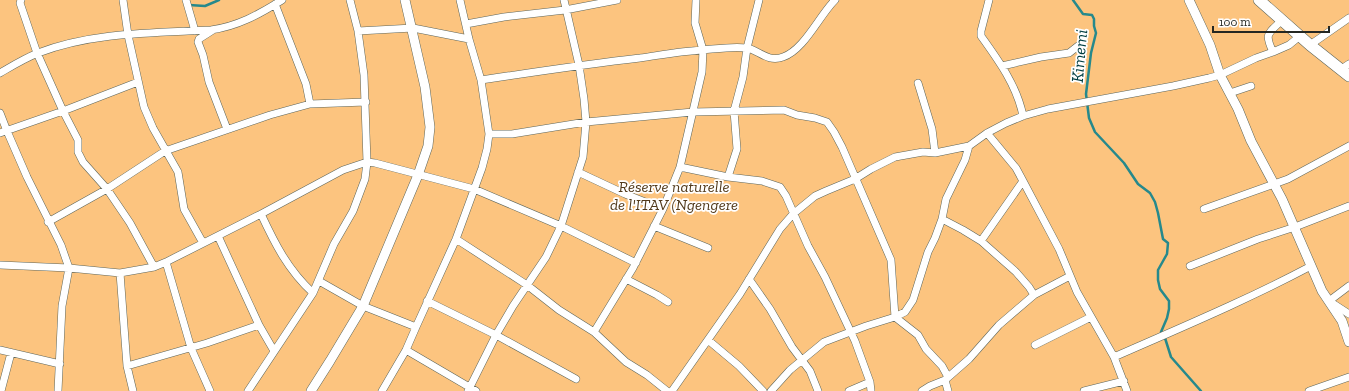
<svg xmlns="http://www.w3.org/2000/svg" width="1349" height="391" viewBox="0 0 1349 391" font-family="'Zilla Slab',serif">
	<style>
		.green { fill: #fcc47f }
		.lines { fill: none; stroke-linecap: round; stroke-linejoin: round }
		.stream { stroke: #26898c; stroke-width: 2.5 }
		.minor-casing { stroke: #5e665a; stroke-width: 8 }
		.tertiary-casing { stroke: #5e665a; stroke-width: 10 }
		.secondary-casing { stroke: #5e665a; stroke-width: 12 }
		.minor { stroke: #fff; stroke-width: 7 }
		.tertiary { stroke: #fff; stroke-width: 9 }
		.secondary { stroke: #fff; stroke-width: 11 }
		.labels { text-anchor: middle; stroke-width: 3.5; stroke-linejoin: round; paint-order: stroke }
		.park-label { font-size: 16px; font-style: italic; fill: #523a1b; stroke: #fff }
		.water-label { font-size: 17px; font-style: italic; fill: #003d40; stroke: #fff }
	</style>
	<rect width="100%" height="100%" fill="#d9e2d4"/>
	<path class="green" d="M 0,0 L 1349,0 L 1349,391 L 0,391 Z"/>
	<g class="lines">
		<path class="stream" d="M 1073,0 L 1083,14 L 1092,15 L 1094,19 L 1094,26 L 1096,33 L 1091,53 L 1086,94 L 1089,118 L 1095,132 L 1124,163 L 1138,184 L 1150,193 L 1155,202 L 1158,213 L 1163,239 L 1168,243 L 1167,254 L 1158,270 L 1158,280 L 1160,289 L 1169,301 L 1169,309 L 1167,318 L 1161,332
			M 189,5 L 205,6 L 219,0
			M 1165,338 L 1171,357 L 1201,391"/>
		<defs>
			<path id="minor" d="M 21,0 L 20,3 L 37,53 L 63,111 L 78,140 L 78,152 L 83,162 L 107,189 L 130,223 L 154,267
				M 123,0 L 128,35 L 144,107 L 153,128 L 178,172 L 184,209 L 203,243
				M 186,0 L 195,31
				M 989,0 L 981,31 L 981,36 C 999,61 1017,86 1023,116
				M 275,4 L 306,84 L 310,104
				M 466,24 L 504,17 L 565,10 L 617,0
				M 213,30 L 199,39 L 198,42 L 203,55 L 209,82 L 227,129
				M 358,31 L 413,28 L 469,39
				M 1310,45 L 1349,18
				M 1273,52 C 1264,33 1268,34 1282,20
				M 1002,66 L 1041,57 L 1069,53 L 1078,46
				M 1340,70 L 1349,64
				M 0,73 C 12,66 25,58 38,53 C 92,32 153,33 211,30 C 238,26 258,15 282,0
				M 481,80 C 534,72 587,64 640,58 C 661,55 682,51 703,50 C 715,49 734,46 746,48 C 758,49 767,63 783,57 C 804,50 819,16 835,0
				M 918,83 L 932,129 L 935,153
				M 1230,93 L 1251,86
				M 0,113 L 7,131 L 27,177 L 61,245 L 69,268 L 62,306 L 58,391
				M 0,133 L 63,111 L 138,82
				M 987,133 L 1016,168 L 1023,181 L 1059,249 L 1077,292 L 1114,357 L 1127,391
				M 489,134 L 512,134 L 586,122 L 693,112 L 784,110 L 797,115 L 815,118 L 827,122 L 834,132 L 842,147 L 891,260 L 895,317 L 918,335 L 926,349 L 942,366 L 948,377
				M 680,167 L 728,177 L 762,181 L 780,187 L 786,196 L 808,246 L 825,277 L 855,341 L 870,382 L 871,391
				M 578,172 L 625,194 L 663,209
				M 728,177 L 737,149 L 734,111 L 743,77 L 747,48 L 759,0
				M 1204,209 L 1288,179 L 1349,146
				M 261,214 C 275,244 288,270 313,293
				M 942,219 L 963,230 L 981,241 L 1016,272 L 1029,287 L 1034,295
				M 48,222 L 107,189 L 165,151 L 270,115 L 310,104 L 366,102
				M 654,226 L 708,248
				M 218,236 L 259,325 L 274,351
				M 456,239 L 527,285 L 559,310 L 594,332 L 626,362 L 647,375 L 667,391
				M 981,241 L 1023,181
				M 166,262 L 191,348 L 210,391
				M 0,265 L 69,268 L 120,273 L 154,267 L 166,262 L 261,214 L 343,170 L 367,162 L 364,75 L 358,31 L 350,0
				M 1190,266 L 1258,239 L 1295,227 L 1349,206
				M 120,273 L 127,366 L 133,391
				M 626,279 L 657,295 L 668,302
				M 749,279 L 770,309 L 792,347 L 810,371 L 818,391
				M 319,281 L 363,306 L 416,327
				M 1349,286 L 1329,301 L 1349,314
				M 427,301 L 496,335 L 576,379
				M 594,332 L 633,268 L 663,209 L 680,167 L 702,72 L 703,50 L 695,23 L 696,0
				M 708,340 L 739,366 L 763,391
				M 1035,345 L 1091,317
				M 0,350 L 60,364
				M 406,350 L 476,391
				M 1114,357 C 1180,328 1247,300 1311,266
				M 127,366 L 207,343 L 259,325
				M 945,380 L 948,391
				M 1,391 L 11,353
				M 248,391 L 313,293 L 334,244 L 353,211 L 365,179 L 367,162 L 375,163 L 474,189 L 561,226 L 636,263
				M 382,391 L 406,350 L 416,327 L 456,239 L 482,168 L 487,149 L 489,134 L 481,80 L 469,39 L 460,0
				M 468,391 L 496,335 L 513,306 L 546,257 L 561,226 L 583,157 L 586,122 L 584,99 L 579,65 L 564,0
				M 672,391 L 740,294 L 780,229 L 793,214 L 815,196 L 826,191 L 855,179 L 871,169 L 895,157 L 923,152 L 935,153 L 969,146 L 987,133 L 1006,123 L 1023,116 L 1048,109 L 1173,86 L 1209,78 L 1220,75 L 1256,58 L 1273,52 L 1289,45 L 1300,36
				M 771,391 L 790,370 L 824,342 L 866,326 L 895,317 L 905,312 L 913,300 L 928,252 L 935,238 L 942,219 L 946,199 L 965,160 L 969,146
				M 849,391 L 870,382
				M 922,391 L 930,386 L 945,380 L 969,359 L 999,325 L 1034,295 L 1070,276
				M 1084,391 L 1124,381
				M 1309,391 L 1349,377"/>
			<path id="tertiary" d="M 1189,0 L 1210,45 L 1220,75 L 1238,109 L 1251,141 L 1282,199 L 1322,291 L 1342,321 L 1349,342
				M 311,391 L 330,361 L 363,306 L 418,175 L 428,146 L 430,127 L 425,87 L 405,0"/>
			<path id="secondary" d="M 1259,0 L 1310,45 L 1349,76"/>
		</defs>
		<use href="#minor" class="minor-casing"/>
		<use href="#tertiary" class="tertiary-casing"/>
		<use href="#secondary" class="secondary-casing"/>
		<use href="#minor" class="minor"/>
		<use href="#tertiary" class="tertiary"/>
		<use href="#secondary" class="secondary"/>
	</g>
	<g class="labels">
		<g class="park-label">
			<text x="674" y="192">Réserve naturelle<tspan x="674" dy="18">de l'ITAV (Ngengere</tspan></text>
		</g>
		<g class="water-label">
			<text transform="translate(1079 56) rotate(-85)" y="6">Kimemi</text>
		</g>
	</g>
	<path d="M1213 26v6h116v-6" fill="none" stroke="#242722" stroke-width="2"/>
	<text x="1219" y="26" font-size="12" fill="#242722" stroke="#ffffff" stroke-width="3" paint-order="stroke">100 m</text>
</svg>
